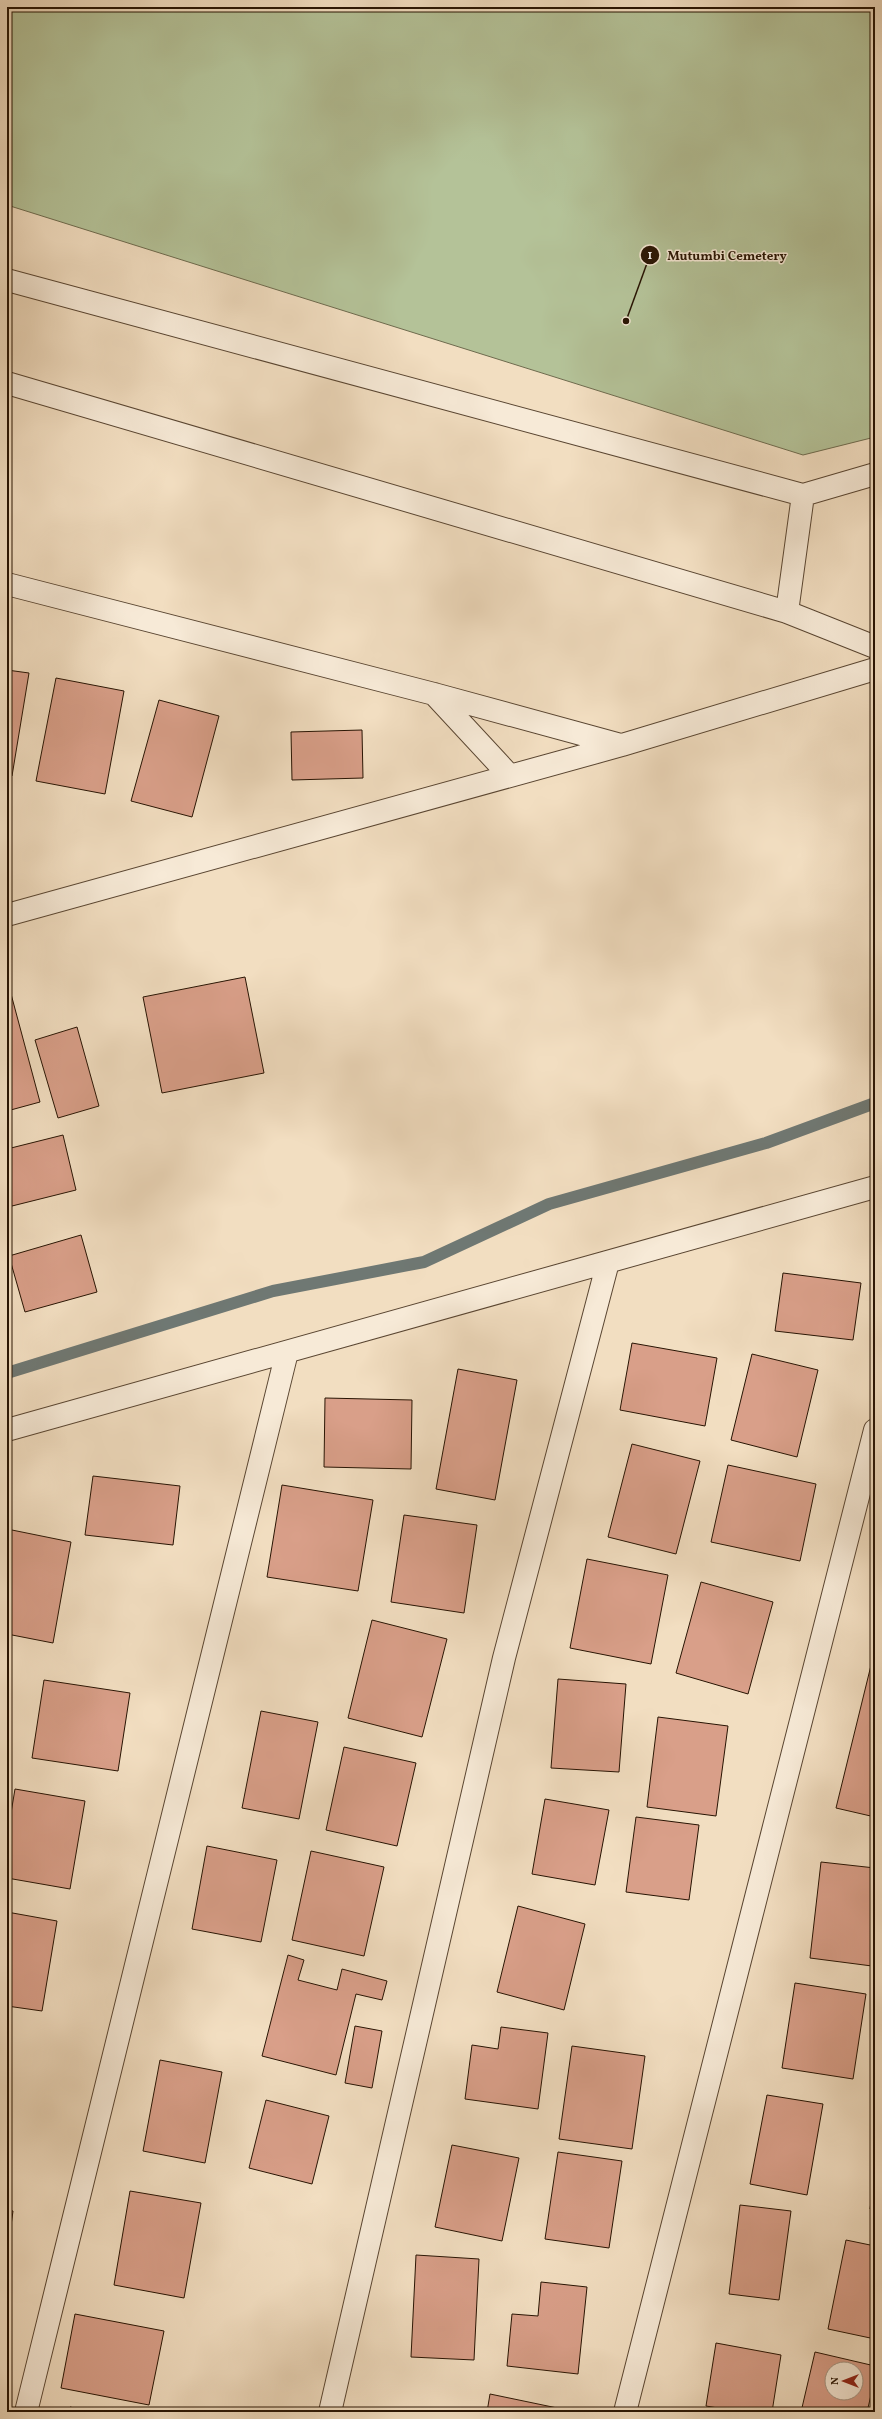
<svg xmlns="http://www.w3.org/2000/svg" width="882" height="2419" viewBox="0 0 882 2419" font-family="Vollkorn,serif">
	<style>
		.green { fill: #b4c298; stroke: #6e6b4e }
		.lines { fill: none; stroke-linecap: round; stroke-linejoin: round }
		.stream { stroke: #6f7873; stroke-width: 12 }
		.building { fill: #d99f89; stroke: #281403; fill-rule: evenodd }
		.minor-casing { stroke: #5a4632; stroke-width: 24 }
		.minor { stroke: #f7ead7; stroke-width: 22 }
		.leader { fill: none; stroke: #281403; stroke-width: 1.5 }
		.callout-dot { fill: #281403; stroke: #f7ead7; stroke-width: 1.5 }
		.mark-label { font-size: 12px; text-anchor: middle; font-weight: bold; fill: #fff }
		.callout-label { font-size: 13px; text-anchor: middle; font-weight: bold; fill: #281403; stroke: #f7ead7; stroke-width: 3; stroke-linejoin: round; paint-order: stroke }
	</style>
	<rect width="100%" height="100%" fill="#f2dec1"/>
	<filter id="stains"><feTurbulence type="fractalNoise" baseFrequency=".005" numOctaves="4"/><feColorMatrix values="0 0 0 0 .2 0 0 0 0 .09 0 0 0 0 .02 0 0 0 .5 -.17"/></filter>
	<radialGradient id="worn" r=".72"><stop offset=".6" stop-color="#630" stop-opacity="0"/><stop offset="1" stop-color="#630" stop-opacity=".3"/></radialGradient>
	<path class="green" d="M 7,7 L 875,7 L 875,437 L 803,455 L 7,205 Z"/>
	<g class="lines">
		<path class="stream" d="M 7,1373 L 273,1291 L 424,1262 L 549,1204 L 766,1143 L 875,1103"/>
	</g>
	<path class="building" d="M 7,670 L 29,673 L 12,776 L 7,775 Z
		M 56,678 L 124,691 L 105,794 L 36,781 Z
		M 159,700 L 219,716 L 192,817 L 131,801 Z
		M 362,730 L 363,778 L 292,780 L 291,732 Z
		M 245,977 L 264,1073 L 162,1093 L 143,997 Z
		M 7,979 L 40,1102 L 7,1111 Z
		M 77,1027 L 99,1106 L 58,1118 L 35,1040 Z
		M 63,1135 L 76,1190 L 8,1207 L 7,1149 Z
		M 81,1235 L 97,1292 L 25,1312 L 9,1256 Z
		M 783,1273 L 861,1283 L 853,1340 L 775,1331 Z
		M 632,1343 L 717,1358 L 705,1426 L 620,1410 Z
		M 752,1354 L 818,1370 L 797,1457 L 731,1440 Z
		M 458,1369 L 517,1380 L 495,1500 L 436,1489 Z
		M 325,1398 L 412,1400 L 411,1469 L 324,1467 Z
		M 632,1444 L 700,1461 L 676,1554 L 608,1537 Z
		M 728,1465 L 816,1484 L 800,1561 L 711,1542 Z
		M 93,1476 L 180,1486 L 173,1545 L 85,1535 Z
		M 282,1485 L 373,1500 L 358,1591 L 267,1577 Z
		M 404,1515 L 477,1525 L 464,1613 L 391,1602 Z
		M 7,1529 L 71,1542 L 53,1643 L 7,1634 Z
		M 587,1559 L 668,1575 L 651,1664 L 570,1648 Z
		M 701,1582 L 773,1602 L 748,1694 L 676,1673 Z
		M 372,1620 L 447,1639 L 422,1737 L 348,1718 Z
		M 875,1649 L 875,1817 L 836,1808 Z
		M 558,1679 L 626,1684 L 619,1772 L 551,1768 Z
		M 44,1680 L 130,1693 L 118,1771 L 32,1758 Z
		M 261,1711 L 318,1722 L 299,1819 L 242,1808 Z
		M 658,1717 L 728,1726 L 716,1816 L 647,1807 Z
		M 344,1747 L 416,1763 L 397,1846 L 326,1830 Z
		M 15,1789 L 85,1801 L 70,1889 L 7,1878 L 7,1837 Z
		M 545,1799 L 609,1810 L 595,1885 L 532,1874 Z
		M 636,1817 L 699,1825 L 689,1900 L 626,1892 Z
		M 207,1846 L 277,1860 L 261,1942 L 192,1929 Z
		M 311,1851 L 384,1867 L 364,1956 L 292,1940 Z
		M 821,1862 L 875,1868 L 875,1944 L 872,1966 L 810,1958 Z
		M 518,1906 L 585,1924 L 564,2010 L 497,1992 Z
		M 7,1912 L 57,1921 L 42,2011 L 7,2006 Z
		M 288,1955 L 304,1960 L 298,1980 L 337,1990 L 342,1969 L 387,1981 L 382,2000 L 356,1994 L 336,2075 L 262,2056 Z
		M 795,1983 L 866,1994 L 853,2079 L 782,2068 Z
		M 355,2026 L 382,2031 L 372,2088 L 345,2083 Z
		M 501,2027 L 548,2033 L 538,2109 L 465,2099 L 472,2045 L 498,2049 Z
		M 572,2046 L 645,2056 L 632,2149 L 559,2139 Z
		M 160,2060 L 222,2072 L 205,2163 L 143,2151 Z
		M 767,2095 L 823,2104 L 807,2195 L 750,2184 Z
		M 266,2100 L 329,2116 L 312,2184 L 249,2168 Z
		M 452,2145 L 519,2158 L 502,2241 L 435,2227 Z
		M 558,2152 L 622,2161 L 609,2248 L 545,2239 Z
		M 875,2170 L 875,2210 L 870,2209 Z
		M 130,2191 L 201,2203 L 184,2298 L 114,2285 Z
		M 740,2205 L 791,2211 L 779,2300 L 729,2294 Z
		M 7,2210 L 13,2211 L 8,2248 L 7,2248 Z
		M 846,2240 L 875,2246 L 875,2339 L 828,2329 Z
		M 416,2255 L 479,2259 L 474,2360 L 411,2357 Z
		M 541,2282 L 587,2287 L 578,2374 L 507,2366 L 512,2314 L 538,2316 Z
		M 75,2314 L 164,2331 L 149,2405 L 61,2388 Z
		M 716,2343 L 781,2355 L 772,2412 L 742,2412 L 706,2406 Z
		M 815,2352 L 875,2366 L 875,2378 L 867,2412 L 801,2412 ZM 832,2369 L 856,2369 L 856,2393 L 832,2393 Z
		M 490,2394 L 562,2409 L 562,2412 L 487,2412 Z
		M 70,2407 L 92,2412 L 69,2412 Z"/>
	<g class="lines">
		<defs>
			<path id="minor" d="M 7,280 L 803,495 L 875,474
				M 7,383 L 787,612 L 875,647
				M 7,584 L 434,694 L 621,745
				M 787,612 L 803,495
				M 434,694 L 510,776
				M 7,915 L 622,745 L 875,669
				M 7,1430 L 875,1187
				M 26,2412 L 287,1352
				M 330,2412 L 504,1658 L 608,1262
				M 625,2412 L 875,1430"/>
		</defs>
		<use href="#minor" class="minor-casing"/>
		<use href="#minor" class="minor"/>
	</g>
	<path class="leader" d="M626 321L650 255"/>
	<g class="callout-dot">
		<circle cx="626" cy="321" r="4"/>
		<circle cx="650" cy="255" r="10"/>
	</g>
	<g class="mark-label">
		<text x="650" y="259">1</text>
	</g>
	<g class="callout-label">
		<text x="727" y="260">Mutumbi Cemetery</text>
	</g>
	<rect width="882" height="2419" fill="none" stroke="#f2dec1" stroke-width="24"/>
	<rect x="8" y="8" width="866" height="2403" fill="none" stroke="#281403" stroke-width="2"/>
	<rect x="12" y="12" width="858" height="2395" fill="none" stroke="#281403"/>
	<g transform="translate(844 2381) rotate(270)"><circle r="19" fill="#f7ead7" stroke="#a49482"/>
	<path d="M0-3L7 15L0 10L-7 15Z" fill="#8f2418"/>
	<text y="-6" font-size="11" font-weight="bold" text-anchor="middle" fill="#281403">N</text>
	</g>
	<rect width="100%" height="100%" filter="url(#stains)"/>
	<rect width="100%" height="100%" fill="url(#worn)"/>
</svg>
